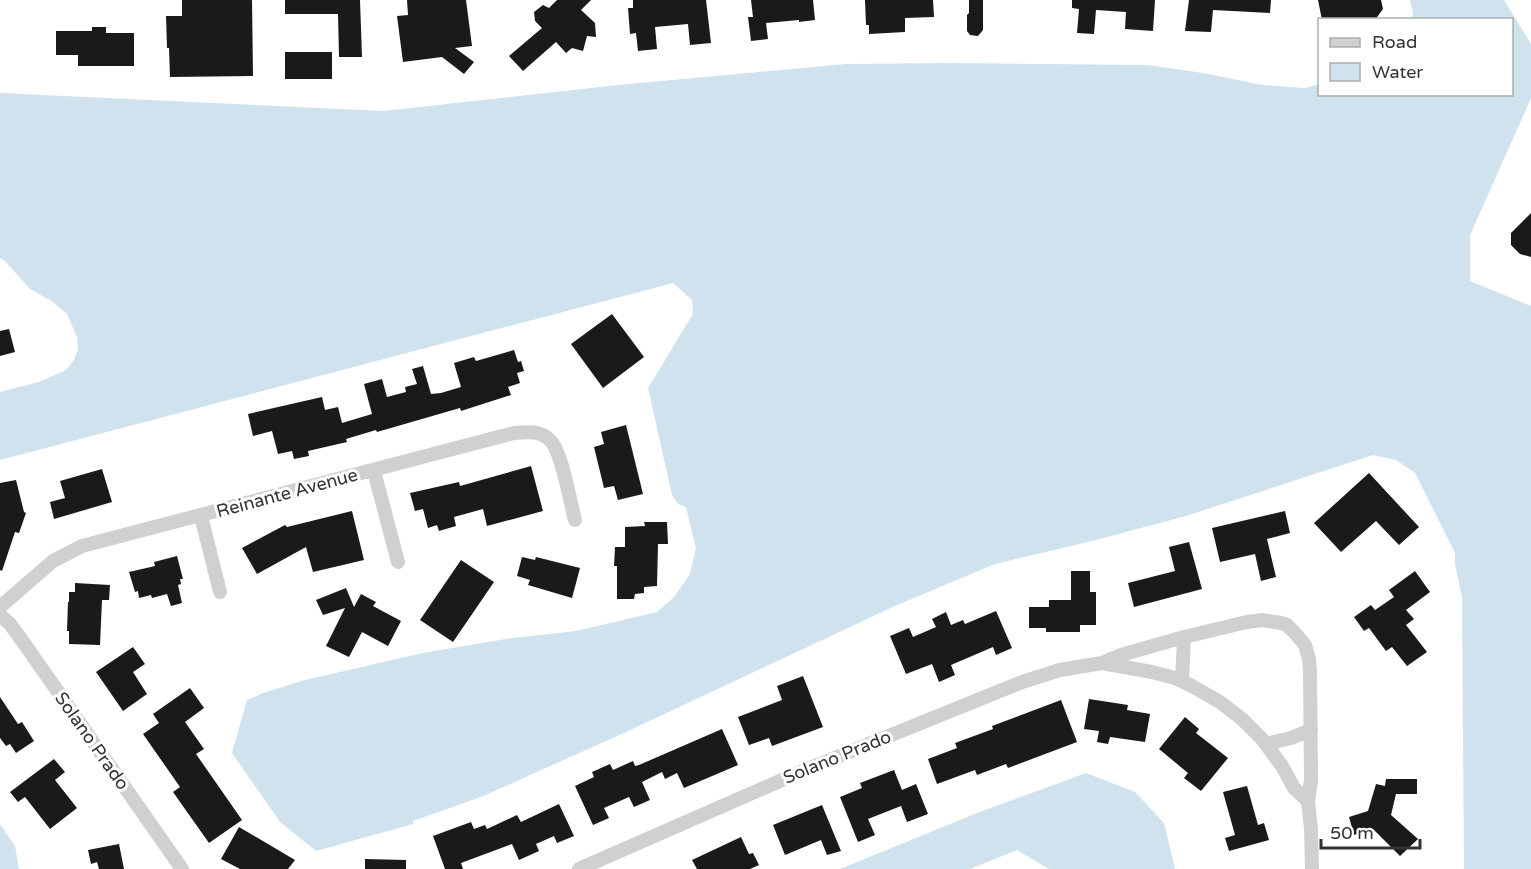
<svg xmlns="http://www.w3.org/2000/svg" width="1531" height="869" viewBox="0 0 1531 869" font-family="'Varela Round',sans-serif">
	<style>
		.water { fill: #cfe2ee }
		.building { fill: #1a1a1a }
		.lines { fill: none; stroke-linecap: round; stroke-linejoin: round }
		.street { stroke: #d0d0d0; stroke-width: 14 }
		.labels { text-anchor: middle; stroke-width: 6; stroke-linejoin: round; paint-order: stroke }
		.street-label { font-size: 18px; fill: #333; stroke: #fff }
	</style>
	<rect width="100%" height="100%" fill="#fff"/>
	<path class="water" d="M 1410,0 L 1504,0 L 1531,44 L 1531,98 L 1470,235 L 1470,281 L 1531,306 L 1531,869 L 1464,869 L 1462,597 L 1455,564 L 1455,553 L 1415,473 L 1396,460 L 1373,455 L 1186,516 L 1096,540 L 995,564 L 897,605 L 624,733 L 481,797 L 413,821 L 413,824 L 316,851 L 280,822 L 232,753 L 247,700 L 263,693 L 305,680 L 423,653 L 512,638 L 576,631 L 657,612 L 674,597 L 690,574 L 696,548 L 686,507 L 678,504 L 672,495 L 648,388 L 693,314 L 692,300 L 673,283 L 0,460 L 0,392 L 39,382 L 66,370 L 74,360 L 78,349 L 77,337 L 67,314 L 53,302 L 30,289 L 5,261 L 0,258 L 0,93 L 383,111 L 618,85 L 846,64 L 955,63 L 1147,65 L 1203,73 L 1262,85 L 1306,88 L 1319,84 L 1320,94 L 1512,94 L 1512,20 L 1411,19 L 1413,14 Z
		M 1086,773 L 1135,792 L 1164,823 L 1175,869 L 1049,869 L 1017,850 L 970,869 L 840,869 L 977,813 Z
		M 0,824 L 15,846 L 19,869 L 0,869 Z"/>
	<path class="building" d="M 182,0 L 252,0 L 253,76 L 170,77 L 169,48 L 167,48 L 166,16 L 182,16 Z
		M 285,0 L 360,0 L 362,57 L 339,57 L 338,14 L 285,14 Z
		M 407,0 L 466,0 L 472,46 L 455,48 L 474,62 L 464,74 L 442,57 L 403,62 L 397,16 L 408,15 Z
		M 557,0 L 591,0 L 581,10 L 595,23 L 596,37 L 587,36 L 583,51 L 572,48 L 566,53 L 556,42 L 523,71 L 509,56 L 542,28 L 535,21 L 534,12 L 543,5 L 549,8 Z
		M 633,0 L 706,0 L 711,43 L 690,45 L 688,24 L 655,27 L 657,49 L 638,51 L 636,33 L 630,34 L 628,8 L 633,8 Z
		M 751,0 L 813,0 L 815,20 L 799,22 L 799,20 L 766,23 L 768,39 L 751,41 L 748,17 L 753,17 Z
		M 865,0 L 933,0 L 934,17 L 905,18 L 905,32 L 869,34 L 869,25 L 866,25 Z
		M 969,0 L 983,0 L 983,30 L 978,36 L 970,35 L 967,31 L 967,15 L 969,13 Z
		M 1072,0 L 1155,0 L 1153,31 L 1125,29 L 1126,12 L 1096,10 L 1094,34 L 1077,33 L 1079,9 L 1072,8 Z
		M 1189,0 L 1271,0 L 1270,13 L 1213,10 L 1211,32 L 1185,31 Z
		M 1318,0 L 1381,0 L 1383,9 L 1375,20 L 1322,20 Z
		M 92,27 L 106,27 L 106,33 L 134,33 L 134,66 L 78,66 L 78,55 L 56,55 L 56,31 L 92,31 Z
		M 285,52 L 332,52 L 332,79 L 285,79 Z
		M 1531,213 L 1531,257 L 1520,254 L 1511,245 L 1511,233 Z
		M 612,314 L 644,357 L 603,388 L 571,344 Z
		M 9,329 L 15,352 L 0,356 L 0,331 Z
		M 514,350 L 518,362 L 521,361 L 524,371 L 517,373 L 520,383 L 508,387 L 511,395 L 461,411 L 460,408 L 377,432 L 376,430 L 346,439 L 347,442 L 308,451 L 309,456 L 294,459 L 292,451 L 278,454 L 272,431 L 253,436 L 248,414 L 322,397 L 325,410 L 338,407 L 342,423 L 372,414 L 364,384 L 382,379 L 387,397 L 406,392 L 405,387 L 417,384 L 412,369 L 423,366 L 431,394 L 441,393 L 461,387 L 454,363 L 474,357 L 476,361 Z
		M 626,425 L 643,494 L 618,500 L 614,486 L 604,488 L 594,447 L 604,444 L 601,432 Z
		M 531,466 L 543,511 L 487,526 L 483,509 L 454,517 L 456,526 L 439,531 L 437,525 L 428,528 L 423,509 L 415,511 L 410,493 L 459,482 L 460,486 Z
		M 102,469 L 112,502 L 54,519 L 50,502 L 65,498 L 60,481 Z
		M 1369,473 L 1419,527 L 1399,545 L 1376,521 L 1341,552 L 1314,523 Z
		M 16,480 L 24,512 L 26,513 L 19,533 L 15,532 L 2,571 L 0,570 L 0,483 Z
		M 352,511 L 364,560 L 313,572 L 306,547 L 257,574 L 242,548 L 285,525 L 287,527 Z
		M 1285,511 L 1290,533 L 1267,539 L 1276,577 L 1261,581 L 1255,554 L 1220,562 L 1212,528 Z
		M 644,522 L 667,522 L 668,544 L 658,544 L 657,586 L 644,587 L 644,593 L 635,594 L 634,599 L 617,599 L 617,566 L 614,566 L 615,547 L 625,547 L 625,527 L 645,526 Z
		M 1189,542 L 1202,589 L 1134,607 L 1128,583 L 1175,571 L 1169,547 Z
		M 177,556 L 183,579 L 180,579 L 181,584 L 178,585 L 182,603 L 171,606 L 167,594 L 152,598 L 151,595 L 139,598 L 138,591 L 135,592 L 129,572 L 155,566 L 154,562 Z
		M 522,557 L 535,560 L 536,557 L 580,568 L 572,598 L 528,585 L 530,580 L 517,576 Z
		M 461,560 L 494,582 L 453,642 L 420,620 Z
		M 1071,571 L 1090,571 L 1090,592 L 1096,592 L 1096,625 L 1080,625 L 1080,632 L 1046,632 L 1046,628 L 1029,628 L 1029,607 L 1049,607 L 1049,600 L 1071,600 Z
		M 1415,571 L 1430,592 L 1406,610 L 1414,619 L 1406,625 L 1427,652 L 1407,666 L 1392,647 L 1386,651 L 1369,628 L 1364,631 L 1354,617 L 1371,605 L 1375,610 L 1394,597 L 1389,590 Z
		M 75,583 L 110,585 L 109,600 L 102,600 L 100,645 L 69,644 L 69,631 L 67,631 L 68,602 L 69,602 L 69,592 L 75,592 Z
		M 346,588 L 354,607 L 361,594 L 376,602 L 373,606 L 401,621 L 388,646 L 362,632 L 349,657 L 326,646 L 345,608 L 323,615 L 316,600 Z
		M 996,611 L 1012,648 L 996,655 L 993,647 L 951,665 L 955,675 L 939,682 L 932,664 L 906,674 L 890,636 L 909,628 L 913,637 L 936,627 L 932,619 L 946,612 L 951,625 L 963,620 L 965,624 Z
		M 133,647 L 145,664 L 133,672 L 147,694 L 123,711 L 96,672 Z
		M 803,676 L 823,727 L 772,746 L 769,738 L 749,745 L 738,717 L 782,700 L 777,686 Z
		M 190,688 L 204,708 L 185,722 L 204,749 L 196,754 L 242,820 L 209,843 L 173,792 L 180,787 L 143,734 L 159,723 L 153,714 Z
		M 0,697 L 18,724 L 22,722 L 34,741 L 16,753 L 10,744 L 6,746 L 0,738 Z
		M 1089,699 L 1128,705 L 1127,710 L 1150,714 L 1145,742 L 1110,737 L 1108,744 L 1097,742 L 1099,731 L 1084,729 Z
		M 1061,700 L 1077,742 L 1008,768 L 1006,764 L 977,775 L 975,770 L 937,784 L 928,759 L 957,748 L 955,743 L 993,729 L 992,726 Z
		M 1185,717 L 1199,729 L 1196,733 L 1228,758 L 1201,791 L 1184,778 L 1188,773 L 1159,749 Z
		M 722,729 L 738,765 L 684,788 L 677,773 L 665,779 L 662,772 L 642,782 L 650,800 L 634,807 L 629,797 L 604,808 L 609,818 L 593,825 L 575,786 L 594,777 L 592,772 L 610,764 L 613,770 L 633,761 L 635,766 L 639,765 Z
		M 54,759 L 65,772 L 55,780 L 77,808 L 50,829 L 25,797 L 18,802 L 10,792 Z
		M 894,770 L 902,790 L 916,784 L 928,814 L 907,822 L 901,806 L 868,819 L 875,835 L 858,842 L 840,797 L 862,788 L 860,783 Z
		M 1386,779 L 1417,779 L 1417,794 L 1396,794 L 1391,815 L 1418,839 L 1400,856 L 1373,829 L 1354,835 L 1349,817 L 1368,811 L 1376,784 L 1385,786 Z
		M 1247,786 L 1258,825 L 1264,823 L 1269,840 L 1229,851 L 1225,838 L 1235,835 L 1223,792 Z
		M 559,804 L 574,836 L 557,843 L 554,836 L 536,844 L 539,851 L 519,860 L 512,844 L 461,863 L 463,869 L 445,869 L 433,836 L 471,822 L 474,829 L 485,825 L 487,829 L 517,815 L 521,822 Z
		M 822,805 L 841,851 L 827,855 L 821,840 L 785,855 L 773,825 Z
		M 239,827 L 295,860 L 288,869 L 240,869 L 221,859 Z
		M 741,837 L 749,854 L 753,853 L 759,865 L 750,869 L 697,869 L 692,860 Z
		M 119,844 L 124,869 L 99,869 L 97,862 L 91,864 L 88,850 Z
		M 365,859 L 406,860 L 406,869 L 365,869 Z"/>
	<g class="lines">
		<path class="street" d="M 374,471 L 398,562
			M 201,516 L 220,592
			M 0,607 L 53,561 L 82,546 L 514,433 C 526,432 540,430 550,440 C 562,451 570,502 575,520
			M 0,615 L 10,624 L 21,639 L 182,869
			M 1102,663 L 1152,672 L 1175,678 L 1192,686 L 1220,702 L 1242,719 L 1262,739 L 1282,766 L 1294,788 L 1308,801
			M 1182,681 L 1184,637
			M 1266,744 L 1291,738 L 1311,730
			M 579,869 L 805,770 L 1022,682 L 1060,670 L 1102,663 L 1121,655 L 1184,637 L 1247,622 L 1262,620 L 1281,623 L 1287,625 L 1295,633 L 1305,645 L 1309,659 L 1310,671 L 1311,780 L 1308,801 L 1311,829 L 1312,869"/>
	</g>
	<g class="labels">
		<g class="street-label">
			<text transform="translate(287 493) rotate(-15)" y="6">Reinante Avenue</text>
			<text transform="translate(92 741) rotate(55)" y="6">Solano Prado</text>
			<text transform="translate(837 757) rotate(-22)" y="6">Solano Prado</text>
		</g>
	</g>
	<rect x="1318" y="18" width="195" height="78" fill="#ffffff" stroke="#adadad" stroke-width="1.5"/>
	<rect x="1330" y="38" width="30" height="9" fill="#d0d0d0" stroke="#adadad" stroke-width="1.5"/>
	<text x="1372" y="48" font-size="18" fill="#333333">Road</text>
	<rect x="1330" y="63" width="30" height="18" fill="#cfe2ee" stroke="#adadad" stroke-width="1.5"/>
	<text x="1372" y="78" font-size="18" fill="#333333">Water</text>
	<path d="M1321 839v9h99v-9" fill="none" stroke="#333333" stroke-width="3"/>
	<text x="1330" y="839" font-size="18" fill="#333333" stroke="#ffffff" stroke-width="4.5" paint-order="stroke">50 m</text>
</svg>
